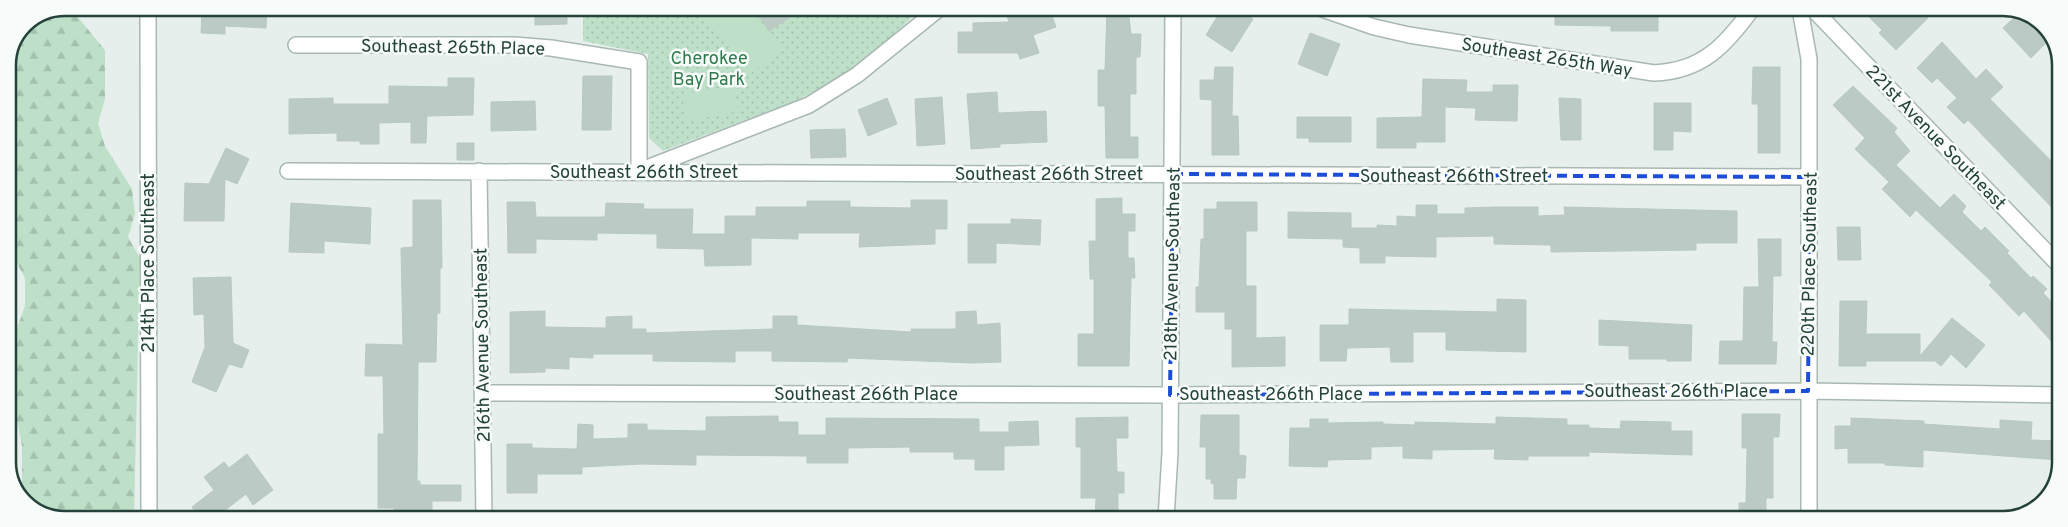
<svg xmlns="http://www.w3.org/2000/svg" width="2068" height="527" viewBox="0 0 2068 527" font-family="Overpass,sans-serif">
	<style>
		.forest { fill: url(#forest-firs) }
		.park { fill: url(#park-dots) }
		.pitch { fill: #bfe0c8 }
		.building { fill: #bbcac4; stroke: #b8c9c2 }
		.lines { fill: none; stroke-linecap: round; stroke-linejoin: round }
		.minor-casing { stroke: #a8b8b2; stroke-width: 18 }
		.minor { stroke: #fff; stroke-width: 15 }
		.marked { fill: none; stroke: #1d4ed8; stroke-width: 4; stroke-dasharray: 10 6; stroke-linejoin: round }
		.labels { text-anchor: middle; stroke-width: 5; stroke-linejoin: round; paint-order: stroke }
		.street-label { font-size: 18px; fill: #24423a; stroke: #f7fbf9 }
		.park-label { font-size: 18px; fill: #2d7a4b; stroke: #f7fbf9 }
		.rim { fill: none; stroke: #24423a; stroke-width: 2.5 }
	</style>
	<defs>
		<pattern id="forest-firs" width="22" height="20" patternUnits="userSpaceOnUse" patternTransform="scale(1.25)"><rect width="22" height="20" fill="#bfe0c8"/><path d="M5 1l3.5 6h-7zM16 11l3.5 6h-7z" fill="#a4c1ad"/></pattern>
		<pattern id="park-dots" width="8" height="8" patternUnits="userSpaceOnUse" patternTransform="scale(1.25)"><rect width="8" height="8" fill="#bfe0c8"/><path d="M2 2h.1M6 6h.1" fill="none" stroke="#a4c1ad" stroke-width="1.8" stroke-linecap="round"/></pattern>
	</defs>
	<rect width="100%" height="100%" fill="#e6efeb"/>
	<path class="forest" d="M 66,8 L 70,8 L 105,50 L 105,99 L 98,123 L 105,146 L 132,189 L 135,214 L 128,237 L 140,258 L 134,518 L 51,518 L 24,501 L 22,496 L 22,446 L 8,373 L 17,328 L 25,306 L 25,278 L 14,258 L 8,255 L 8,76 L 11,73 L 11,56 L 25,24 Z"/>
	<path class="park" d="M 583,8 L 921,8 L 866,62 L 834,80 L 798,100 L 663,151 L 649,138 L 648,54 L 583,41 Z"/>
	<path class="pitch" d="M 699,8 L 750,8 L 782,49 L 750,74 Z
		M 733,85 L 739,111 L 687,121 L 682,94 Z"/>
	<path class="building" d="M 202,8 L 267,8 L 266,28 L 225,26 L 225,34 L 201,33 Z
		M 535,8 L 567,8 L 567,24 L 535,25 Z
		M 754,8 L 804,8 L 769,31 Z
		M 1028,8 L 1049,8 L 1056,27 L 1033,35 L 1039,53 L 1020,59 L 1018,53 L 958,53 L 958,32 L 973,32 L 973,23 L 1009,22 L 1007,16 Z
		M 1107,9 L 1128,9 L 1131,34 L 1141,34 L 1140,57 L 1136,57 L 1136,94 L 1130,94 L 1130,137 L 1138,137 L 1138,158 L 1106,158 L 1105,106 L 1098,106 L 1098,70 L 1105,70 Z
		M 1222,9 L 1237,9 L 1253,19 L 1232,52 L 1206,35 Z
		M 1555,9 L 1658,9 L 1658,31 L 1611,31 L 1611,26 L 1555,25 Z
		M 1861,9 L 1920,9 L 1928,18 L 1896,50 L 1879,33 L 1882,30 Z
		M 2019,13 L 2023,13 L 2045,27 L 2040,31 L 2049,40 L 2031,58 L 2003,28 Z
		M 1310,33 L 1340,44 L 1327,76 L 1298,64 Z
		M 1942,42 L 1976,79 L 1986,69 L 2003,87 L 1990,99 L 2060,170 L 2060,216 L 1968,120 L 1964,124 L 1947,107 L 1957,98 L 1937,78 L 1932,83 L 1917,68 Z
		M 1215,67 L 1233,67 L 1232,116 L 1238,116 L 1239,155 L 1212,155 L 1212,100 L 1200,99 L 1200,80 L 1214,80 Z
		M 1753,67 L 1780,67 L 1780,153 L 1758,153 L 1758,104 L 1752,104 Z
		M 583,76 L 612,76 L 611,130 L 582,130 Z
		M 448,78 L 474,78 L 473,115 L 427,116 L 426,143 L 411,143 L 411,122 L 379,123 L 379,144 L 360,144 L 360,141 L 337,141 L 337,133 L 289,134 L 289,99 L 333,98 L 333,104 L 389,104 L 389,86 L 448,87 Z
		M 1423,79 L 1467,80 L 1466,92 L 1493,92 L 1493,85 L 1518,85 L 1517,121 L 1475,120 L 1476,108 L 1445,107 L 1445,142 L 1416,142 L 1416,148 L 1377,148 L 1377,118 L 1422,117 Z
		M 1853,86 L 1897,128 L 1894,132 L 1910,151 L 1896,165 L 1940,208 L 1954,194 L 1966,206 L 1962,212 L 1981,231 L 1985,227 L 2009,251 L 2007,253 L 2031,278 L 2033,276 L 2047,289 L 2043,293 L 2059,310 L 2059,335 L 2052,342 L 2024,311 L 2019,316 L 1989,285 L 1992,282 L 1916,210 L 1910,217 L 1882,189 L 1889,182 L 1855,149 L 1865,138 L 1833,105 Z
		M 997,92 L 998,113 L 1046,111 L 1047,142 L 1000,144 L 1000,147 L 971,149 L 967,94 Z
		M 942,97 L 945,144 L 917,146 L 915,99 Z
		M 887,98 L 897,124 L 868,136 L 858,110 Z
		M 1559,98 L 1581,99 L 1581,140 L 1561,140 Z
		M 535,101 L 536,130 L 491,131 L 491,102 Z
		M 1654,103 L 1691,103 L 1691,132 L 1673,131 L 1673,150 L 1654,150 Z
		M 1297,117 L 1351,117 L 1351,142 L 1309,142 L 1309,138 L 1297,138 Z
		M 845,129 L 846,157 L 811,158 L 810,130 Z
		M 457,143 L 474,143 L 474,160 L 457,160 Z
		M 226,148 L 249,159 L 237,184 L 225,179 L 224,221 L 184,221 L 185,183 L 209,184 Z
		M 1122,198 L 1122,214 L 1135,214 L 1135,231 L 1128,231 L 1128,258 L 1134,258 L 1135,278 L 1131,278 L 1129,366 L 1078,366 L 1078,334 L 1094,334 L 1094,279 L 1090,279 L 1089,241 L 1096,241 L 1096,199 Z
		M 413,200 L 441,200 L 442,268 L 440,268 L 440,313 L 437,313 L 436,362 L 418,362 L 417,481 L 420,481 L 420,485 L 461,485 L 461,501 L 432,501 L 432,518 L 395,518 L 394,508 L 378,508 L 378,434 L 384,434 L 383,376 L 365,376 L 366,344 L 403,345 L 401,248 L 413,247 Z
		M 911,200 L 947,200 L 947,229 L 935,229 L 935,244 L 859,247 L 860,233 L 798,233 L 798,239 L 751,238 L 751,265 L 705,266 L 704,249 L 657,248 L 657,234 L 597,233 L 597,240 L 536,239 L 536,253 L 508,253 L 507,202 L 535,202 L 536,217 L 605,217 L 606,203 L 644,204 L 643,209 L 693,209 L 692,234 L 725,234 L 725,216 L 756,216 L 756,207 L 807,207 L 807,201 L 850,201 L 850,207 L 911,208 Z
		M 1217,202 L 1257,202 L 1257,231 L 1246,231 L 1246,286 L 1256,286 L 1256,338 L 1285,337 L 1285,366 L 1232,367 L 1232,329 L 1225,329 L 1225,312 L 1196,312 L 1196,287 L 1199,287 L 1201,239 L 1204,239 L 1204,209 L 1217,209 Z
		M 291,203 L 371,208 L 370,244 L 324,241 L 324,253 L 289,252 Z
		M 1416,205 L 1437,205 L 1437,214 L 1465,214 L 1465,208 L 1495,207 L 1538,207 L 1538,216 L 1565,215 L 1564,207 L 1737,211 L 1737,243 L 1696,243 L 1696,250 L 1551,252 L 1551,245 L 1494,244 L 1494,236 L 1436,237 L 1436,257 L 1385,256 L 1385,263 L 1360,263 L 1360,248 L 1343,247 L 1343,239 L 1288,238 L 1288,212 L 1351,213 L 1351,228 L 1377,228 L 1377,225 L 1397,226 L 1397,216 L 1416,217 Z
		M 1011,219 L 1041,220 L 1040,245 L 996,243 L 996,263 L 968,263 L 968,224 L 1011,224 Z
		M 1837,227 L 1860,227 L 1861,260 L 1838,260 Z
		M 1758,239 L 1781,239 L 1781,276 L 1773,276 L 1772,342 L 1777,342 L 1776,364 L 1719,364 L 1720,341 L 1743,341 L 1744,287 L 1759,287 Z
		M 231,277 L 233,343 L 249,350 L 242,368 L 229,364 L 216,392 L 192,382 L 205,347 L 204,314 L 194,315 L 193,278 Z
		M 1497,299 L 1526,300 L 1526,352 L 1446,350 L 1446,332 L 1413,332 L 1413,362 L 1391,362 L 1390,347 L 1347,348 L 1346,361 L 1320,361 L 1320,325 L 1349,325 L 1349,309 L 1497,312 Z
		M 1840,301 L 1867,301 L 1866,334 L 1920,334 L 1920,356 L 1952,318 L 1985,345 L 1966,368 L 1951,354 L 1941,366 L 1935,361 L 1866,361 L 1866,366 L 1839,366 Z
		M 545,311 L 545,327 L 606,328 L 606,317 L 632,316 L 632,329 L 646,329 L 646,333 L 773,329 L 773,316 L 797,316 L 797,325 L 911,332 L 911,329 L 956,329 L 956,312 L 976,311 L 977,325 L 1000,323 L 1001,362 L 972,363 L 848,358 L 847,362 L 772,361 L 772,351 L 735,351 L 735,362 L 653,361 L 653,354 L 593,354 L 593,358 L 569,357 L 569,369 L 545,368 L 545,372 L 510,373 L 510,312 Z
		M 1599,320 L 1692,325 L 1691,361 L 1667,361 L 1667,359 L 1629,359 L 1629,346 L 1599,345 Z
		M 1742,414 L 1780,414 L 1779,437 L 1773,437 L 1773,498 L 1766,498 L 1766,519 L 1739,519 L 1739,503 L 1746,503 L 1747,448 L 1742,448 Z
		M 1201,415 L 1239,415 L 1239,455 L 1246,456 L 1245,478 L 1237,478 L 1236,499 L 1214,499 L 1214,484 L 1211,483 L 1211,479 L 1206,479 L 1206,447 L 1200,447 Z
		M 778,416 L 778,422 L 798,422 L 798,435 L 826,435 L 826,418 L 979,419 L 979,432 L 1009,432 L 1009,422 L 1038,421 L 1039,445 L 1004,446 L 1004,470 L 975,470 L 975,459 L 954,459 L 954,452 L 910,452 L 910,447 L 848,448 L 848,463 L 807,463 L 807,456 L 696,455 L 696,465 L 641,464 L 582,467 L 582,474 L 537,474 L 537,493 L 507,493 L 507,444 L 532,444 L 532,448 L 577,449 L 578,424 L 593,425 L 593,439 L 628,438 L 628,424 L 647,424 L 647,430 L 706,431 L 706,417 Z
		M 1128,417 L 1128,438 L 1116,438 L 1117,472 L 1124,472 L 1124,493 L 1118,493 L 1118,519 L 1095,519 L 1096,498 L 1081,498 L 1081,447 L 1076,447 L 1076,418 Z
		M 1496,417 L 1567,419 L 1567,425 L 1589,425 L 1589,428 L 1620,429 L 1621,421 L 1671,422 L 1671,431 L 1692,431 L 1692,455 L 1589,452 L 1589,456 L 1528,456 L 1528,460 L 1494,459 L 1495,449 L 1432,450 L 1432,459 L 1403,458 L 1403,446 L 1371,447 L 1371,459 L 1328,460 L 1327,467 L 1289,466 L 1290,428 L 1310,428 L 1310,419 L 1328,419 L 1328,423 L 1383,422 L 1383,424 L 1415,425 L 1415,422 L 1496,424 Z
		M 1851,418 L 1924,421 L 1924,424 L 2000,429 L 2000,420 L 2032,422 L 2031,440 L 2059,441 L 2059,460 L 1923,450 L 1923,467 L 1885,465 L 1885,463 L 1848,463 L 1848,448 L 1835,449 L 1835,426 L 1851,426 Z
		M 247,454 L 273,490 L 253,505 L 246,494 L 215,518 L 200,518 L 192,507 L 214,490 L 204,477 L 224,462 L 229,468 Z"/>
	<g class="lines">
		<defs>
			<path id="minor" d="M 148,8 L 149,518
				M 1322,9 L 1374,27 L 1409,35 L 1654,73 C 1702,71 1725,46 1752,9
				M 1800,9 L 1809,59 L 1809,519
				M 1813,9 L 2059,265
				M 296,45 L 514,45 L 551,48 L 639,62 L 639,171
				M 647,168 L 809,105 L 857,75 L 940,8
				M 288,171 L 1810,177
				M 479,171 L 484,518
				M 483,393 L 1170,395 L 1808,391 L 2059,395
				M 1166,519 L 1170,453 L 1173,9"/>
		</defs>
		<use href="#minor" class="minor-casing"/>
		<use href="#minor" class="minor"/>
	</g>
	<path class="marked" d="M 1173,174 L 1810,177 L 1808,391 L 1170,395 Z"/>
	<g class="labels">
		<g class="street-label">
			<text transform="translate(453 47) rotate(1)" y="6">Southeast 265th Place</text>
			<text transform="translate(1547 57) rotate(9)" y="6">Southeast 265th Way</text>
			<text transform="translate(1936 137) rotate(46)" y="6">221st Avenue Southeast</text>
			<text x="644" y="178">Southeast 266th Street</text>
			<text x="1049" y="180">Southeast 266th Street</text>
			<text x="1454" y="182">Southeast 266th Street</text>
			<text transform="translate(148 263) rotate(-90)" y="6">214th Place Southeast</text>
			<text transform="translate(1172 264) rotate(-89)" y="6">218th Avenue Southeast</text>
			<text transform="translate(1809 264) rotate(-89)" y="6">220th Place Southeast</text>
			<text transform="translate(482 345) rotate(-91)" y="6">216th Avenue Southeast</text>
			<text x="1676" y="397">Southeast 266th Place</text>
			<text x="866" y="400">Southeast 266th Place</text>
			<text x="1271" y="400">Southeast 266th Place</text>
		</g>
		<g class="park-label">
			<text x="709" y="64">Cherokee<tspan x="709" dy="21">Bay Park</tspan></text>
		</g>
	</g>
	<path d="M0 0H2068V527H0ZM65 16H2003A49 49 0 0 1 2052 65V462A49 49 0 0 1 2003 511H65A49 49 0 0 1 16 462V65A49 49 0 0 1 65 16Z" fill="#f7fbf9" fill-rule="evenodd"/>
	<path class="rim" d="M65 16H2003A49 49 0 0 1 2052 65V462A49 49 0 0 1 2003 511H65A49 49 0 0 1 16 462V65A49 49 0 0 1 65 16Z"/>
</svg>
